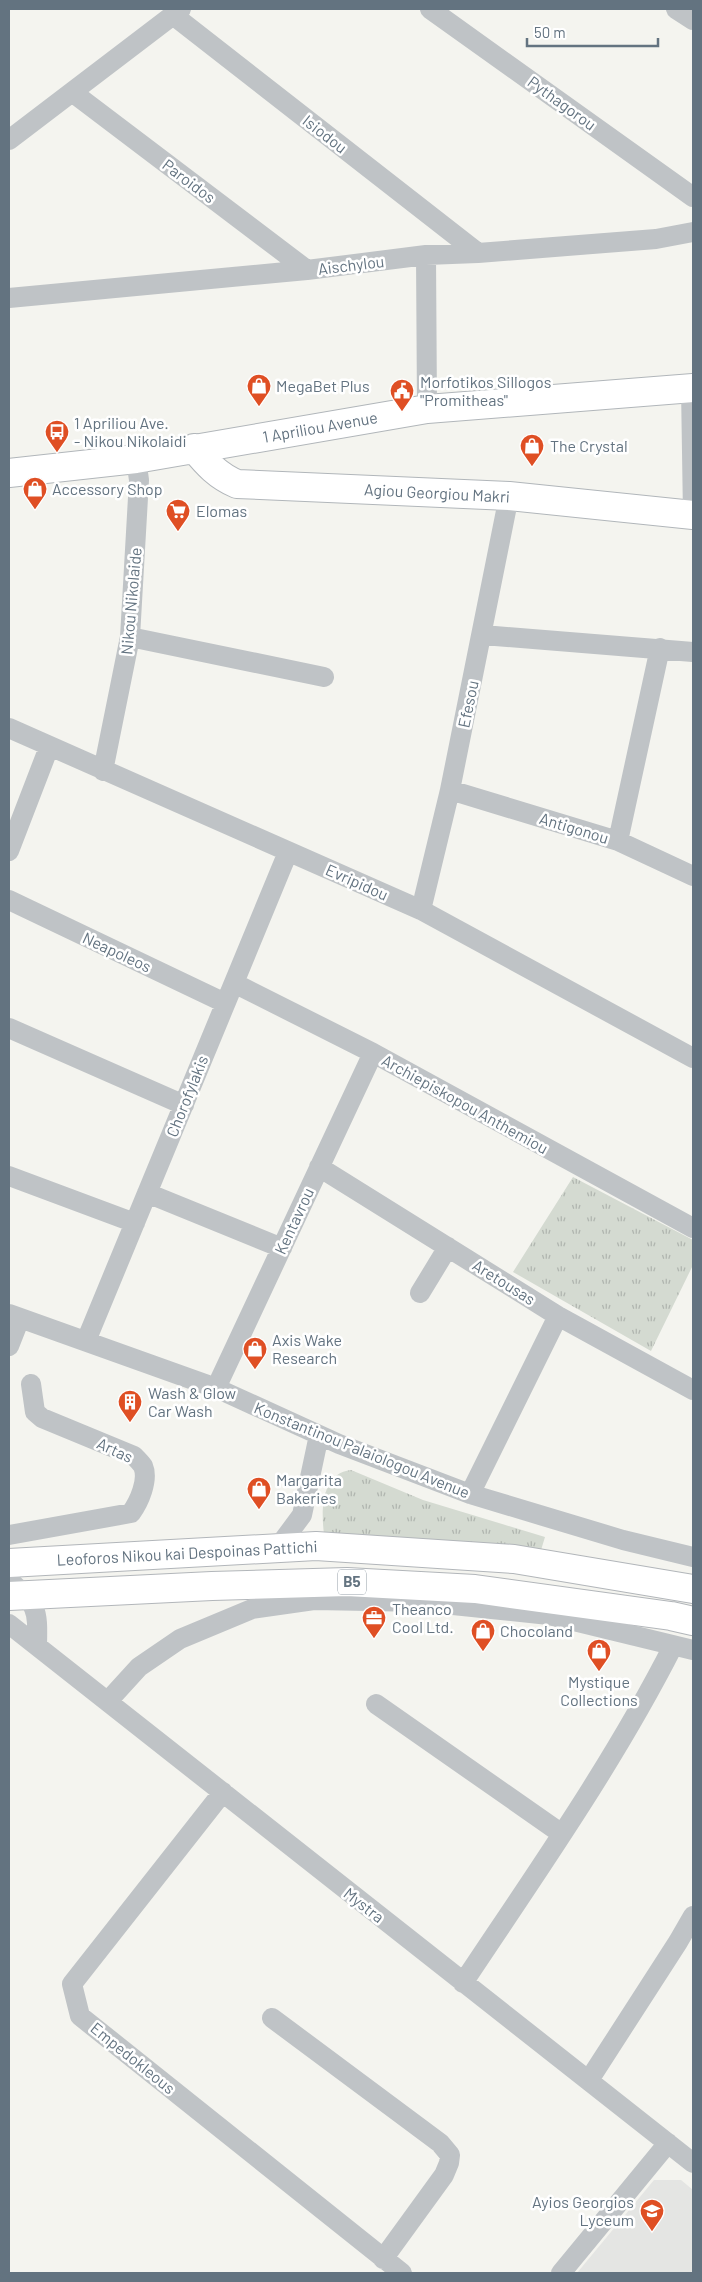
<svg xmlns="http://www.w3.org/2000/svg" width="702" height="2282" viewBox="0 0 702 2282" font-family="Barlow,sans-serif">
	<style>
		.built { fill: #e4e5e3 }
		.grass { fill: url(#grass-tufts) }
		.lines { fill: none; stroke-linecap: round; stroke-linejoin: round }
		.secondary-casing { stroke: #b1b6ba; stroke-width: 30 }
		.primary-casing { stroke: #b2b6ba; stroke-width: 30 }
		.street { stroke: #bfc3c6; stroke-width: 20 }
		.secondary { stroke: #fff; stroke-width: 28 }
		.primary { stroke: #fff; stroke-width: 28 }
		.labels { text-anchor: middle; stroke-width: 5; stroke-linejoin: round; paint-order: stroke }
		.shield { fill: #fff; stroke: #929da6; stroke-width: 1 }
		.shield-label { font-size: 15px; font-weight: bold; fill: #637380 }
		.street-label { font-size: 16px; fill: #637380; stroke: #fff }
		.poi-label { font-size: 16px; fill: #637380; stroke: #fff; text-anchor: start }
	</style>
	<defs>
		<pattern id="grass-tufts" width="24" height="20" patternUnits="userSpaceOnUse" patternTransform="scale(1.25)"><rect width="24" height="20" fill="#d4dad1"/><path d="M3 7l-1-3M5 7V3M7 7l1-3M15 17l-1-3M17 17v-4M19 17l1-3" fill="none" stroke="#b0b5af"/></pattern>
	</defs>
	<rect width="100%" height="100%" fill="#f4f4ef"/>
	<path class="built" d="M 654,2180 L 681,2180 L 693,2190 L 693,2273 L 577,2273 Z"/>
	<path class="grass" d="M 573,1177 L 693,1240 L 693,1265 L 651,1351 L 513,1272 Z
		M 351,1470 L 423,1500 L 545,1537 L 538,1560 L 324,1534 C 321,1511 321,1473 351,1470 Z"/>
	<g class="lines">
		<defs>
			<path id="secondary" d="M 194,448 C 207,464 218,476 237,484 L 509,496 L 693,515
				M 9,473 L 136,459 L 427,409 L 693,388"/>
			<path id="primary" d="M 9,1563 L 316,1546 L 514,1559 L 693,1589
				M 9,1596 L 212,1586 L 347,1582 L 475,1589 L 671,1616 L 693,1621"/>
		</defs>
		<use href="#secondary" class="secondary-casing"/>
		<use href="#primary" class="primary-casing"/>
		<path class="street" d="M 430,9 L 693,197
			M 676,9 L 693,20
			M 173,15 L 478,253
			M 72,92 L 307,270
			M 9,140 L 181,9
			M 426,255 L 427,409
			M 9,298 L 307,270 L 426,255 L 478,253 L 656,239 L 693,232
			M 691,388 L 693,515
			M 483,635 L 693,652
			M 130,637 L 324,677
			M 9,728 L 421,910 L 693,1058
			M 103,771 L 130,637 L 139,480 L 136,459
			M 450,790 L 618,841 L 693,876
			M 618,841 L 660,648
			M 9,851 L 49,747
			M 9,900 L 225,1003
			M 421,910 L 450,790 L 509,496
			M 234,983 L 373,1053 L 693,1228
			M 9,1028 L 184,1105
			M 319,1167 L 558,1316 L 693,1390
			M 9,1176 L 135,1223
			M 147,1193 L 282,1248
			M 420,1293 L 448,1247
			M 9,1314 L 216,1388 L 339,1444 L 470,1494 L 623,1540 L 693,1557
			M 86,1341 L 288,852
			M 9,1346 L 20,1318
			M 216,1388 L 373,1053
			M 470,1494 L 558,1316
			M 9,1535 L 131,1513 C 139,1502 149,1480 143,1466 C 141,1463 137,1459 134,1456 L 42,1418 L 35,1412 L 31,1384
			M 279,1546 L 302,1515 L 319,1435
			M 9,1580 C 37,1606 38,1607 37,1646
			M 9,1624 L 693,2163
			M 108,1701 L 139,1667 L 180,1639 L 252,1609 L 314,1600 L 424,1602 L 549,1615 L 693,1650
			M 376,1704 L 562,1834
			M 223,1792 L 72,1984 L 80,2016 L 402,2273
			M 463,1983 C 536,1873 613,1764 673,1646
			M 272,2018 L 440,2143 L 450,2155 L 449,2163 L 444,2175 L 383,2259
			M 589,2080 L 678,1942 L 693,1916
			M 561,2273 L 668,2143"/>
		<use href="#secondary" class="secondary"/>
		<use href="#primary" class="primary"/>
	</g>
	<defs>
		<symbol id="shop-pin" viewBox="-11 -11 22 30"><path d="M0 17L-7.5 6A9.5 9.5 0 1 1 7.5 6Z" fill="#df4f24" stroke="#fff"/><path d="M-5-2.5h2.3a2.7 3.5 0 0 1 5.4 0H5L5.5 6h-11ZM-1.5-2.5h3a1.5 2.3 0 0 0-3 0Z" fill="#fff"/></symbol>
		<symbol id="civic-pin" viewBox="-11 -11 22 30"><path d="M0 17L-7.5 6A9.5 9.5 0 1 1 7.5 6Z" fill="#df4f24" stroke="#fff"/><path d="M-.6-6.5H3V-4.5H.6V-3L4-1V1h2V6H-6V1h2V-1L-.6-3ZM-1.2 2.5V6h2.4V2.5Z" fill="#fff"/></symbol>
		<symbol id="bus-pin" viewBox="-11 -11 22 30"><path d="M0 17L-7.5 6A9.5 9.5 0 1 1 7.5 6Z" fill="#df4f24" stroke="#fff"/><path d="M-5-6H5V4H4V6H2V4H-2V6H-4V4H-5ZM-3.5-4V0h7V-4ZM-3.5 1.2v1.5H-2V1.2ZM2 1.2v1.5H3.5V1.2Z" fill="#fff"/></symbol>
		<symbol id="supermarket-pin" viewBox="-11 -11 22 30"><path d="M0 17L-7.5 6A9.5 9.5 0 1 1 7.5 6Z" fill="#df4f24" stroke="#fff"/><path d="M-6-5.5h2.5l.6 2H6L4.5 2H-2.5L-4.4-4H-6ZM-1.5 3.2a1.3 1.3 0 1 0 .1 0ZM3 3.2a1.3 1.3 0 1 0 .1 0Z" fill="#fff"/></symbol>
		<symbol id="building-pin" viewBox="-11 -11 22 30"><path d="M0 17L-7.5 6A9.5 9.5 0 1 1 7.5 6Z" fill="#df4f24" stroke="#fff"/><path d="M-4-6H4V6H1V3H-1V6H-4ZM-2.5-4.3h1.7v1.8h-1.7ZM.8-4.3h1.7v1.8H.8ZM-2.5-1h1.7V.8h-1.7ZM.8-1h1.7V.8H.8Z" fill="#fff"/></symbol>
		<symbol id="office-pin" viewBox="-11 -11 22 30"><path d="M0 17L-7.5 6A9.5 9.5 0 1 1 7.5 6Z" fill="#df4f24" stroke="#fff"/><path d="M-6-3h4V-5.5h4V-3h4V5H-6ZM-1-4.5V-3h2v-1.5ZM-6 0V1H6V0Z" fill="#fff"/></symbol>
		<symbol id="school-pin" viewBox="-11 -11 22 30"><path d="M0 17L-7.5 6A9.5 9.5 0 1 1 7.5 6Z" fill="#df4f24" stroke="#fff"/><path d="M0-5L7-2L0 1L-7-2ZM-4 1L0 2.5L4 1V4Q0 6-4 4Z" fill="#fff"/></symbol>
	</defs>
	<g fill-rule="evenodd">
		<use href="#shop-pin" x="245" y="372" width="28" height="38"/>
		<use href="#civic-pin" x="388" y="377" width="28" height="38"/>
		<use href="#bus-pin" x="43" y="418" width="28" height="38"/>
		<use href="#shop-pin" x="518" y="432" width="28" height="38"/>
		<use href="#shop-pin" x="21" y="475" width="28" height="38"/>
		<use href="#supermarket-pin" x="164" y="497" width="28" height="38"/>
		<use href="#shop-pin" x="241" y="1335" width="28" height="38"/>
		<use href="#building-pin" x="116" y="1388" width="28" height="38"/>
		<use href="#shop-pin" x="245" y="1475" width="28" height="38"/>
		<use href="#office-pin" x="360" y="1604" width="28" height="38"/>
		<use href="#shop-pin" x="469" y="1617" width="28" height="38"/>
		<use href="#shop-pin" x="585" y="1637" width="28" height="38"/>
		<use href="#school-pin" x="638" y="2197" width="28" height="38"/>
	</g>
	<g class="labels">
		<rect class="shield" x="338" y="1569.5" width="28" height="25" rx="4"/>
		<g class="shield-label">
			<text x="352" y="1587">B5</text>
		</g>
		<g class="street-label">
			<text transform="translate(562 103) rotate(36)" y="6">Pythagorou</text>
			<text transform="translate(325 134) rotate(38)" y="6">Isiodou</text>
			<text transform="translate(189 181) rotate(37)" y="6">Paroidos</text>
			<text transform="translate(351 265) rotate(-7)" y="6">Aischylou</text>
			<text transform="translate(320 427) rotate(-10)" y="6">1 Apriliou Avenue</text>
			<text transform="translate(437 493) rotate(3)" y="6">Agiou Georgiou Makri</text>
			<text transform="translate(131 601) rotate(-85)" y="6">Nikou Nikolaide</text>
			<text transform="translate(468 704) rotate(-78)" y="6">Efesou</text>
			<text transform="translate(574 828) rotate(17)" y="6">Antigonou</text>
			<text transform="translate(357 882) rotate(24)" y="6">Evripidou</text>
			<text transform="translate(117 952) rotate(25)" y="6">Neapoleos</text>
			<text transform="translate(187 1096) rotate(-68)" y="6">Chorofylakis</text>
			<text transform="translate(465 1104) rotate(29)" y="6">Archiepiskopou Anthemiou</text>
			<text transform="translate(294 1221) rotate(-65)" y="6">Kentavrou</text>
			<text transform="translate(504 1282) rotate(32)" y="6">Aretousas</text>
			<text transform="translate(115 1450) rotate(25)" y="6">Artas</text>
			<text transform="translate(362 1450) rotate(22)" y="6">Konstantinou Palaiologou Avenue</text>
			<text transform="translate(187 1553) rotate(-3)" y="6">Leoforos Nikou kai Despoinas Pattichi</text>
			<text transform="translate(364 1905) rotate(38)" y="6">Mystra</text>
			<text transform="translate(133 2058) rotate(39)" y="6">Empedokleous</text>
		</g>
		<g class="poi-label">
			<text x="420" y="388">Morfotikos Sillogos<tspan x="420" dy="18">"Promitheas"</tspan></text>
			<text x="276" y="392">MegaBet Plus</text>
			<text x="74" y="429">1 Apriliou Ave.<tspan x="74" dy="18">- Nikou Nikolaidi</tspan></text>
			<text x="550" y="452">The Crystal</text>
			<text x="52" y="495">Accessory Shop</text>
			<text x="196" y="517">Elomas</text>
			<text x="272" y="1346">Axis Wake<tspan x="272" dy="18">Research</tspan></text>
			<text x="148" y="1399">Wash &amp; Glow<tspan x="148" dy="18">Car Wash</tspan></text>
			<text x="276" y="1486">Margarita<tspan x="276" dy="18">Bakeries</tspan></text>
			<text x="392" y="1615">Theanco<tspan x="392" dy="18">Cool Ltd.</tspan></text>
			<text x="500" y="1637">Chocoland</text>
			<text x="599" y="1688" text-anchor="middle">Mystique<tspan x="599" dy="18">Collections</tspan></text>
			<text x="634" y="2208" text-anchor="end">Ayios Georgios<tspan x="634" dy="18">Lyceum</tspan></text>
		</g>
	</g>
	<rect width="702" height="2282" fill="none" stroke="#637380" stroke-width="20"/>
	<path d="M527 38v8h131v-8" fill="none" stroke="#637380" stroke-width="2.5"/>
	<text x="534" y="38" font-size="15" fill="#637380" stroke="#ffffff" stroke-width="4" paint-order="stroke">50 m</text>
</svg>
